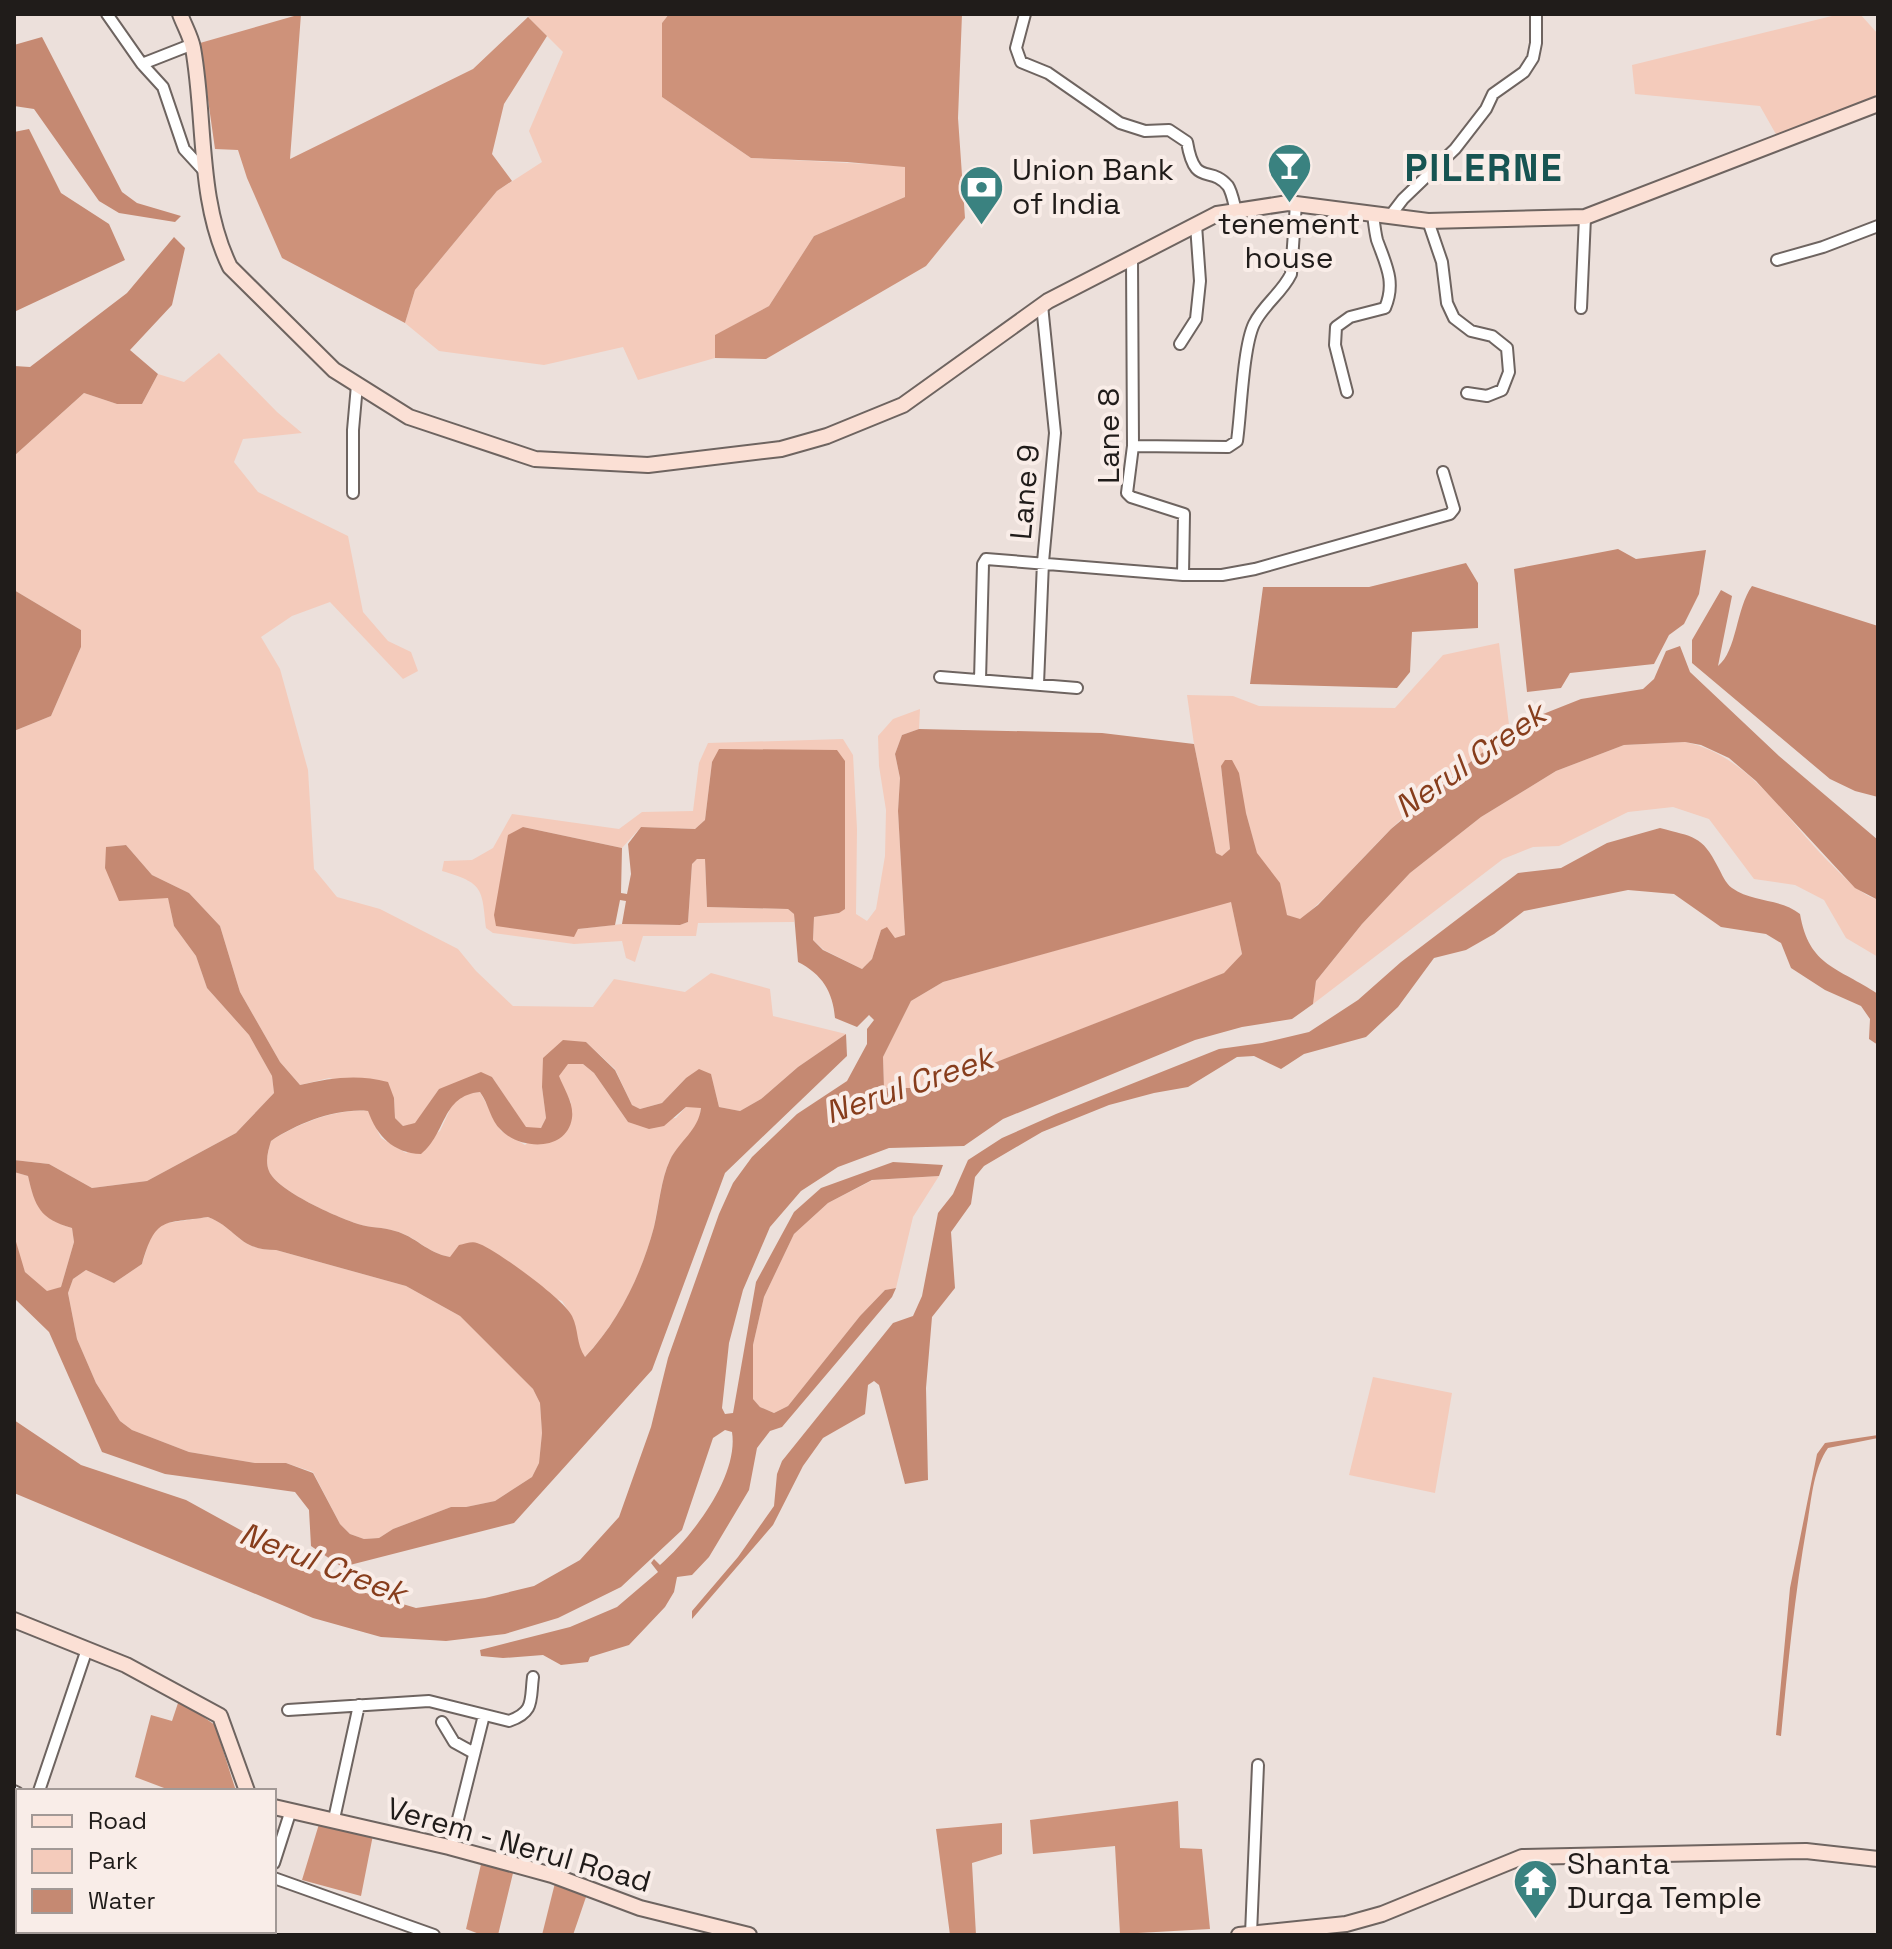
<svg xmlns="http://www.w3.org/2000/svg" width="1892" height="1949" viewBox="0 0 1892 1949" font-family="'Space Grotesk',sans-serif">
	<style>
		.green { fill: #f4cbbb }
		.forest { fill: #ce927a }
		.water { fill: #c58972; fill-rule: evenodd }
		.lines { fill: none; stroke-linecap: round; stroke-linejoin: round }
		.street-casing { stroke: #6e6460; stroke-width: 14 }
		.secondary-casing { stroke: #6e6460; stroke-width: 18 }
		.street { stroke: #fff; stroke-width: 10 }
		.secondary { stroke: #fbe0d5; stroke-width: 14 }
		.labels { text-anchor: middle; stroke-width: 8; stroke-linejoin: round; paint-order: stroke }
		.poi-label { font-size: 30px; fill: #201c1a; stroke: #f9ede8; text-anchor: start }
		.street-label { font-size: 30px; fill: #201c1a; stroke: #f9ede8 }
		.water-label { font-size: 32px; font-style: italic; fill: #873d1c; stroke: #f9ede8 }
		.district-label { font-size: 38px; font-weight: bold; letter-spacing: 2px; fill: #175452; stroke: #f9ede8 }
	</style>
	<rect width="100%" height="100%" fill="#ece0db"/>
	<path class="green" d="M 532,14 L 669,14 L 662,23 L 662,97 L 751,158 L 905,166 L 905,197 L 814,236 L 769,306 L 716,335 L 715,358 L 638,380 L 623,347 L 544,365 L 439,351 L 405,323 L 415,290 L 497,191 L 542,162 L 529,131 L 563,52 L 528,17 Z
		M 1840,14 L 1860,14 L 1878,34 L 1878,96 L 1777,136 L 1760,106 L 1635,94 L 1632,65 Z
		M 219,353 L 277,412 L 302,433 L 243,439 L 234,462 L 258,492 L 348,536 L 363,612 L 388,641 L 411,652 L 418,671 L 403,679 L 330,602 L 292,616 L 261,637 L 280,669 L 308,770 L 314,869 L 337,897 L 380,909 L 458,949 L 476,971 L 513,1006 L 593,1007 L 614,979 L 685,992 L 711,973 L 770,989 L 773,1016 L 846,1034 L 798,1067 L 761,1099 L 740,1111 L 719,1107 L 711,1075 L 686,1078 L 662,1103 L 640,1109 L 632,1105 L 615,1069 L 586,1042 L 542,1087 L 546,1118 L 541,1128 L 526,1128 L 492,1077 L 439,1089 L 415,1124 L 403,1126 L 395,1118 L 394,1098 L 329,1078 L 300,1085 L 280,1062 L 240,992 L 220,926 L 189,893 L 152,875 L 126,845 L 107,847 L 105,868 L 168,897 L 174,926 L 196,956 L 207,988 L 249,1035 L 272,1076 L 274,1093 L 236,1133 L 147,1181 L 92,1188 L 49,1164 L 14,1160 L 14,731 L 51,716 L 81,647 L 81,630 L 14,590 L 14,456 L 84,393 L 117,404 L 142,404 L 158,374 L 184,382 Z
		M 1499,643 L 1510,733 C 1468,762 1425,795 1389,831 C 1359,861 1332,893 1300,920 L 1287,915 L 1257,854 L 1246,813 L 1221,767 L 1230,849 L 1222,857 L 1216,853 L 1194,744 L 1187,695 L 1233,696 L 1259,706 L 1395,708 L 1443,655 Z
		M 920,709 L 919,729 L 902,735 L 895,754 L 900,778 L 898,811 L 905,935 L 895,939 L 881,930 L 872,959 L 862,969 L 824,950 L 813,940 L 814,917 L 839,913 L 712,762 L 705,820 L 695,829 L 641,827 L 622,848 L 523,827 L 578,929 L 622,924 L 680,925 L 688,922 L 692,864 L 697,859 L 705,859 L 707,907 L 788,909 L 794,914 L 794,922 L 698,923 L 696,936 L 643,936 L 635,962 L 626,958 L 622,941 L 574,944 L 493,933 L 486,928 C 482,888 483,883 442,871 L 444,861 L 472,860 L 493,848 L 512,814 L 619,829 L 642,812 L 693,811 L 699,763 L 708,743 L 843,739 L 853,755 L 857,829 L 856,914 L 867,921 L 876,909 L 885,856 L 886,810 L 879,766 L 878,736 L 893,719 Z
		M 1685,742 C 1752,756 1787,822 1834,867 C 1847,880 1860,894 1878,900 L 1878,957 L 1846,938 L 1824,900 L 1795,885 L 1754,879 L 1709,819 L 1673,807 L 1628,812 L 1559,846 L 1533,847 L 1503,859 L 1313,1004 L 1316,981 L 1362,924 L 1410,873 L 1481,817 L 1556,771 L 1624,745 Z
		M 1231,901 L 1242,954 L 1225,973 L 930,1088 L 884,1088 L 883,1057 L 911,1001 L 943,982 Z
		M 567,1064 L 583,1064 L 594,1073 L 628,1122 L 676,1118 L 686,1107 L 701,1107 C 698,1134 681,1139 670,1160 C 662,1177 658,1207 654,1227 C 641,1276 619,1321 584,1358 C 574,1338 575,1319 562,1301 L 450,1257 C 427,1253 416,1236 395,1231 C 383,1227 370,1228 358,1224 C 337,1217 277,1191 269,1171 C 265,1161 268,1151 271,1141 C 299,1123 335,1109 368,1111 L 381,1138 L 406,1153 L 440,1131 L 453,1103 L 465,1094 L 480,1092 L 501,1131 L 525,1145 L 571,1103 L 558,1076 Z
		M 14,1172 L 28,1176 C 35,1205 40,1219 72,1228 L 74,1242 L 61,1287 L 47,1292 L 25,1272 L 15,1243 Z
		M 939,1176 L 913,1217 L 896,1288 L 885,1290 L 860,1316 L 788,1406 L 774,1413 L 760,1407 L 753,1399 L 753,1345 L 764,1297 L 794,1234 L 828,1203 L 873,1180 Z
		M 208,1217 C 238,1229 238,1250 276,1250 L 406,1286 L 460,1316 L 533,1389 L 540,1403 L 542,1433 L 539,1463 L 532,1477 L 495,1501 L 466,1507 L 451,1507 L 393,1529 L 379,1538 L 364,1539 L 350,1534 L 340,1524 L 313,1472 L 286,1463 L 255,1463 L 189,1452 L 132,1430 L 120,1421 L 96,1383 L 77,1339 L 68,1293 L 73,1279 L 86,1270 L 114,1283 L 142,1264 L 151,1235 L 161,1224 Z
		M 1373,1377 L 1452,1393 L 1435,1493 L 1349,1475 Z"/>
	<path class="forest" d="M 301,14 L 290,159 L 473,69 L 528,17 L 547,36 L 504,104 L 492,154 L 512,181 L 497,191 L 415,290 L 405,323 L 282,258 L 247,178 L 238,150 L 215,149 L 200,43 Z
		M 669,14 L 962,14 L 958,118 L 965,218 L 926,266 L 766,359 L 715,358 L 715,335 L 769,306 L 814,236 L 905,197 L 905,167 L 847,162 L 751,158 L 662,97 L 662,23 Z
		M 179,1700 L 215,1725 L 236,1791 L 172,1791 L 135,1777 L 151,1715 L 172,1721 Z
		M 1178,1801 L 1180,1848 L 1202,1849 L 1210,1929 L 1120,1934 L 1115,1846 L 1033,1854 L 1030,1820 Z
		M 1002,1823 L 1002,1854 L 972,1863 L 976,1935 L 950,1935 L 936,1829 Z
		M 319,1824 L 373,1835 L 361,1896 L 302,1880 Z
		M 14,1833 L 18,1835 L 18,1931 L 232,1931 L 242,1935 L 14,1935 Z
		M 482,1860 L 514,1869 L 498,1935 L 482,1935 L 466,1929 Z
		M 555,1883 L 586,1897 L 573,1935 L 542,1935 Z"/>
	<path class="water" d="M 42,37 L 122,192 L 137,203 L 181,216 L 175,222 L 119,213 L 99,201 L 34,109 L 14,106 L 14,45 Z
		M 29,129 L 61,193 L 109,224 L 125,260 L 14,312 L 14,132 Z
		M 174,237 L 185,248 L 172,305 L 130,350 L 158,374 L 142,404 L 117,404 L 84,393 L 14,456 L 14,366 L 30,367 L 127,293 Z
		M 1618,549 L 1636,559 L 1706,550 L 1699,594 L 1684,624 L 1669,635 L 1654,664 L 1570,673 L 1561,688 L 1527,692 L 1514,569 Z
		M 1466,563 L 1478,583 L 1478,628 L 1412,632 L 1410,672 L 1397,688 L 1250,684 L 1263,587 L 1369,587 Z
		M 1752,586 L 1878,626 L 1878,797 L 1855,791 L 1830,779 L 1692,663 L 1692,640 L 1721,590 L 1732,596 L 1718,666 C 1737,651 1736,608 1752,586 Z
		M 14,590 L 81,630 L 81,647 L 51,716 L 14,731 Z
		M 1680,646 L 1690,672 L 1779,756 L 1878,840 L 1878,900 L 1855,888 L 1756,781 L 1729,758 L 1701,745 L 1685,742 L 1624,745 L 1556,771 L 1481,817 L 1410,873 L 1362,924 L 1316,981 L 1313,1004 L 1292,1019 L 1242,1027 L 1195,1040 L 1003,1119 L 964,1146 L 889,1148 L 838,1167 L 801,1191 L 770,1227 L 743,1290 L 729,1343 L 722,1408 L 725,1414 L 733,1413 L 756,1282 L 794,1212 L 821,1188 L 893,1162 L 943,1165 L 939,1176 L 872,1180 L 828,1203 L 794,1234 L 764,1297 L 753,1345 L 753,1399 L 760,1407 L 774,1413 L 788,1406 L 860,1316 L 885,1290 L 896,1288 L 892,1297 L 782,1427 L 770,1431 L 757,1448 L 749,1490 L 709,1557 L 692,1575 L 677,1577 L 674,1592 L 665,1607 L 629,1645 L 590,1657 L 588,1662 L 561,1665 L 543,1655 L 503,1658 L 481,1656 L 480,1650 L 570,1627 L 617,1607 L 658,1572 L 651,1563 L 654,1559 L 660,1565 C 692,1537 739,1476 732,1432 L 725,1430 L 713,1438 L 682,1530 L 621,1587 L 558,1618 L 505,1634 L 446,1641 L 381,1637 L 313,1618 L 14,1493 L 14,1420 L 81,1465 L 186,1500 L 295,1560 L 366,1593 L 416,1608 L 485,1598 L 534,1586 L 580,1560 L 619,1517 L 651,1427 L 668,1358 L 719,1214 L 733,1183 L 752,1157 L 797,1114 L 847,1081 L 867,1044 L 867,1029 L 874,1020 L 869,1015 L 857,1027 L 835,1018 C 833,992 822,974 798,962 L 794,914 L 788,909 L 707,907 L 705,859 L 697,859 L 692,864 L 688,922 L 680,925 L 622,924 L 626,901 L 620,900 L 615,925 L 578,929 L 574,937 L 496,926 L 494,915 L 508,835 L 523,827 L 622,848 L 621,893 L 627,894 L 631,874 L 628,844 L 641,827 L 695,829 L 705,820 L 712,762 L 719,749 L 837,750 L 845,761 L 845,909 L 839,913 L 814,917 L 813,940 L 823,950 L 862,969 L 872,959 L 881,930 L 887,927 L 895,938 L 905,935 L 898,811 L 900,778 L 895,754 L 902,735 L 919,729 L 1102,733 L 1194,744 L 1216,853 L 1222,856 L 1230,849 L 1221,766 L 1225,760 L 1232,760 L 1239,773 L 1246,813 L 1257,853 L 1280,883 L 1287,915 L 1300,919 L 1318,905 L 1391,829 L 1475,758 L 1528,720 L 1581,699 L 1643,689 L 1654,679 L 1666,651 ZM 1231,902 L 1242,954 L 1224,973 L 930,1088 L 884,1088 L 883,1057 L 911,1001 L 943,982 Z
		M 1660,828 C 1693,837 1702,835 1718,867 C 1722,874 1725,883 1732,888 C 1753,903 1780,898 1800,914 C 1809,967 1838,967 1878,994 L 1878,1045 L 1869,1039 L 1870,1019 L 1861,1006 L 1825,990 L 1791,968 L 1781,943 L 1766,934 L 1721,927 L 1674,894 L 1628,890 L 1524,911 L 1494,934 L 1466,950 L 1434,958 L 1398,1007 L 1366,1037 L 1304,1054 L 1281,1069 L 1254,1056 L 1237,1057 L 1188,1087 L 1154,1093 L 1109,1105 L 1042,1132 L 984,1166 L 975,1177 L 971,1204 L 951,1232 L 955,1288 L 932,1317 L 926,1388 L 928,1480 L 905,1484 L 879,1385 L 874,1381 L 868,1385 L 865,1414 L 823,1438 L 803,1466 L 773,1525 L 692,1619 L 692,1611 L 738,1557 L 774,1506 L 777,1474 L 782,1461 L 893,1323 L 913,1316 L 922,1296 L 938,1213 L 953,1194 L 968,1160 L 1002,1138 L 1056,1114 L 1219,1049 L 1262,1043 L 1309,1032 L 1358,1000 L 1401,962 L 1518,873 L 1561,868 L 1607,843 Z
		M 126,845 L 152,875 L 189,893 L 220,926 L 240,992 L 280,1062 L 300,1085 C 331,1078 357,1074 388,1082 L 394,1098 L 395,1118 L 403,1126 L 415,1123 L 439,1089 L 481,1072 L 492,1077 L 526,1127 L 541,1128 L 546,1118 L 542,1087 L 543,1058 L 563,1040 L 586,1042 L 615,1070 L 632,1105 L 640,1109 L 662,1103 L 686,1078 L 699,1069 L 711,1074 L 719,1107 L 740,1111 L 761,1099 L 798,1067 L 846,1034 L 847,1056 L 725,1173 L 652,1370 L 514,1523 L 342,1567 L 311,1546 L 309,1510 L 295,1492 L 165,1474 L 102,1452 L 49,1332 L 14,1298 L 14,1235 L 25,1272 L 47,1291 L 61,1287 L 74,1242 L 72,1228 C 40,1219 35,1207 28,1176 L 14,1172 L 14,1160 L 49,1164 L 92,1188 L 147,1181 L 236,1133 L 274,1093 L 272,1076 L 249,1035 L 207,988 L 196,956 L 174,926 L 168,898 L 119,901 L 105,868 L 106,847 ZM 568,1064 L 583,1064 L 594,1073 L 628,1122 L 649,1129 L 664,1126 L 686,1107 L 701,1108 C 698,1131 680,1140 670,1160 C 661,1179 659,1206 654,1227 C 641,1275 619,1321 585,1357 C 576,1344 579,1330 572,1316 C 565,1300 494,1248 477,1243 C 472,1241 465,1244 459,1245 L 450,1257 C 427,1253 415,1236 395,1231 C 383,1227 370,1228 358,1224 C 337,1217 277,1191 269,1171 C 265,1161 268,1151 271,1141 C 298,1123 336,1108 368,1111 C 377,1136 393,1153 421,1154 C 447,1133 441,1096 480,1092 C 489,1104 490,1120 501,1130 C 520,1150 567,1152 572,1118 C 574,1103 564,1089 559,1076 ZM 208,1217 C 238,1229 238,1250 276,1250 L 406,1286 L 460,1316 L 533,1389 L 540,1403 L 542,1433 L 539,1463 L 532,1477 L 495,1501 L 466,1507 L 451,1507 L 393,1529 L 379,1538 L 364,1539 L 350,1534 L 340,1524 L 313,1473 L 286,1463 L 255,1463 L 189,1452 L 132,1430 L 120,1421 L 96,1383 L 77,1339 L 68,1293 L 73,1279 L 86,1270 L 114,1283 L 142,1264 C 156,1216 163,1224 208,1217 Z
		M 1878,1435 L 1878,1438 L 1828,1448 C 1814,1468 1812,1495 1808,1519 C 1795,1591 1788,1663 1781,1736 L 1776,1735 L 1790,1588 L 1817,1454 L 1825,1443 Z"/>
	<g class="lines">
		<defs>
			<path id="street" d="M 107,14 L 142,64 L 163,87 L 184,149 L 206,173
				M 1025,14 L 1016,48 L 1021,62 L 1048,73 L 1120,123 L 1145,131 L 1169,130 L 1187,142 C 1195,189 1210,164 1228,186 C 1232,192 1234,204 1236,211
				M 142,64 L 193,44
				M 1390,216 L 1403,199 L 1455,149 L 1486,109 L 1493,94 L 1524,72 L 1533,58 L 1536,43 L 1536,14
				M 1428,221 L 1442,262 L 1447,303 L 1454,318 L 1471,331 L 1492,336 L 1507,348 L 1509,372 L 1502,390 L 1487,396 L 1467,393
				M 1132,258 L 1133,446 L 1127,493 L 1131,497 L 1184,514 L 1183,575
				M 1777,260 L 1823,247 L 1878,226
				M 1581,308 L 1585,217
				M 1180,344 L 1196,319 L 1200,281 L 1196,225
				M 1347,392 L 1335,345 L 1336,327 L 1350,317 L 1385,308 C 1396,282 1386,265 1377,240 C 1375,232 1374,222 1373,214
				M 1133,446 L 1228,447 L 1237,441 C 1241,413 1243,347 1254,324 C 1263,305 1282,293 1291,274 L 1296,204
				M 353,493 L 353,430 L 357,385
				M 940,677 L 1077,688
				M 980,680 L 983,564 L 986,559 L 1183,575 L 1222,575 L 1255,569 L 1450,514 L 1454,509 L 1443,472
				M 1038,684 L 1043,562 L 1055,433 L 1042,305
				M 288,1710 L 429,1701 L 509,1721 C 535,1712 530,1700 533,1677
				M 442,1722 L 454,1742 L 474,1753
				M 14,1791 L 18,1793
				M 39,1791 L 87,1649
				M 334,1819 L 359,1705
				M 451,1847 L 484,1715
				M 274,1863 L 291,1810
				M 274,1878 L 434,1935
				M 1251,1934 L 1258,1765"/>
			<path id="secondary" d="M 180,14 C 184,25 191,37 193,48 C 206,120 197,200 230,267 L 334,370 L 409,417 L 535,459 L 648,465 L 781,449 L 827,436 L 903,405 L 1048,301 L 1217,214 L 1288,203 L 1428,221 L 1585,217 L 1878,104
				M 14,1620 L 126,1665 L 220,1716 L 247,1791
				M 274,1807 L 449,1847 L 552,1875 L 640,1908 L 749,1935
				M 1239,1935 L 1346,1924 L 1382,1914 L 1522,1857 L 1806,1851 L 1878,1859"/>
		</defs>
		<use href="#street" class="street-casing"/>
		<use href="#secondary" class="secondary-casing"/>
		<use href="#street" class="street"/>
		<use href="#secondary" class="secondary"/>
	</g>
	<defs>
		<symbol id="bar-pin" viewBox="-11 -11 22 30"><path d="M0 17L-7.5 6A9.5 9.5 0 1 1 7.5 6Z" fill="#3a8280" stroke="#f9ede8"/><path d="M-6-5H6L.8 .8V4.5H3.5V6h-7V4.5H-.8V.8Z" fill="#fff"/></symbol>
		<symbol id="bank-pin" viewBox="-11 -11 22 30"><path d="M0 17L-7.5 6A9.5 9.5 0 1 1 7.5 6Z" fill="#3a8280" stroke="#f9ede8"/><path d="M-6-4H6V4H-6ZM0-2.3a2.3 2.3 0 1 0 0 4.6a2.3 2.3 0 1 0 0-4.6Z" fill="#fff"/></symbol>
		<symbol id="temple-pin" viewBox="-11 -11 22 30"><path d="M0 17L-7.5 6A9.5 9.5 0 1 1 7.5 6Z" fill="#3a8280" stroke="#f9ede8"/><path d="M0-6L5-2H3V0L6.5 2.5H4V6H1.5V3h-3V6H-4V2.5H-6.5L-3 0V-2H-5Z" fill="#fff"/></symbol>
	</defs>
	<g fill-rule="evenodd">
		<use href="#bar-pin" x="1264" y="140" width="51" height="69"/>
		<use href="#bank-pin" x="956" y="162" width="51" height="69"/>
		<use href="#temple-pin" x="1510" y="1856" width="51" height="69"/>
	</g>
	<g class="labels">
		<g class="poi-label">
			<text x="1012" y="180">Union Bank<tspan x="1012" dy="34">of India</tspan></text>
			<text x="1289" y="234" text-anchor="middle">tenement<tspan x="1289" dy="34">house</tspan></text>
			<text x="1567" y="1874">Shanta<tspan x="1567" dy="34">Durga Temple</tspan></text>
		</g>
		<g class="street-label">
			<text transform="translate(1109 436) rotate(-90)" y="10">Lane 8</text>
			<text transform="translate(1025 492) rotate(-85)" y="10">Lane 9</text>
			<text transform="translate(519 1845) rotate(16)" y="10">Verem - Nerul Road</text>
		</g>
		<g class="water-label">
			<text transform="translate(1470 760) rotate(-35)" y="11">Nerul Creek</text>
			<text transform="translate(909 1085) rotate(-19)" y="11">Nerul Creek</text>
			<text transform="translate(323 1563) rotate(21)" y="11">Nerul Creek</text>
		</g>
		<g class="district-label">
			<text x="1484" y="181">PILERNE</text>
		</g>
	</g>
	<rect width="1892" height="1949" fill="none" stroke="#201c1a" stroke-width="32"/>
	<rect x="16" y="1789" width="260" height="144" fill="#f9ede8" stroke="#a29996" stroke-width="2"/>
	<rect x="32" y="1815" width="40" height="12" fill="#fbe0d5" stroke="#a29996" stroke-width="2"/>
	<text x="88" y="1829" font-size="24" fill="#201c1a">Road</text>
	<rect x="32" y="1849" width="40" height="24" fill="#f4cbbb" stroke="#a29996" stroke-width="2"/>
	<text x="88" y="1869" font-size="24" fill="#201c1a">Park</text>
	<rect x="32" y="1889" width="40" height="24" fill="#c58972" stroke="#a29996" stroke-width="2"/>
	<text x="88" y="1909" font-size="24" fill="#201c1a">Water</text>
</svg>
